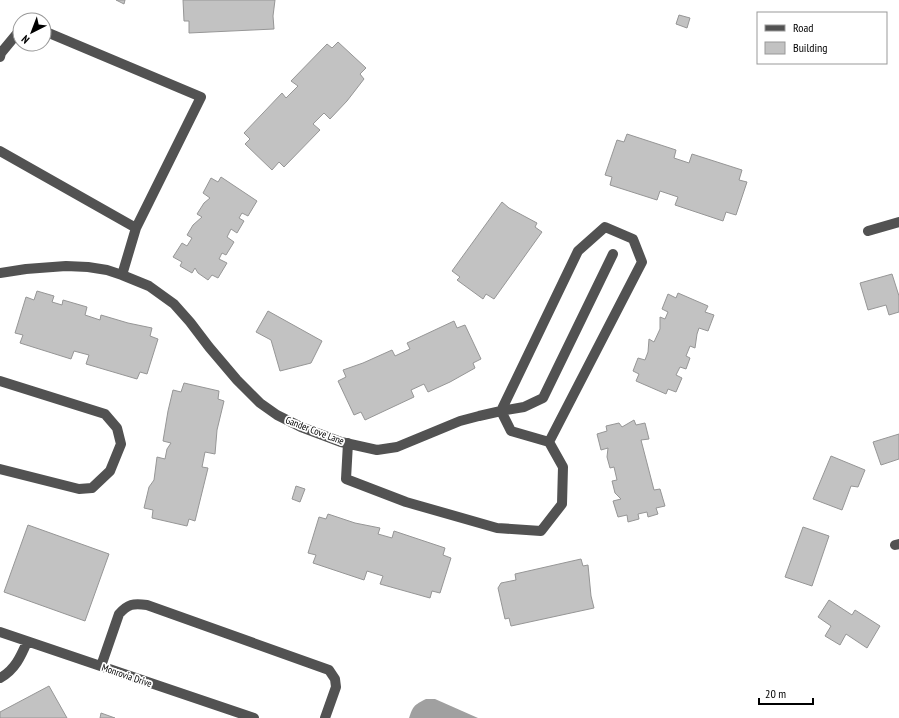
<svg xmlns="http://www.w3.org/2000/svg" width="899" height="718" viewBox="0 0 899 718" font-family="'PT Sans Narrow',sans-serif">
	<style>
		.water { fill: #a0a0a0 }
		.building { fill: #c2c2c2; stroke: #969696 }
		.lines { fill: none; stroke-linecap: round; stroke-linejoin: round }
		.minor { stroke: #525252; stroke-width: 10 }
		.labels { text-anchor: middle; stroke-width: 3.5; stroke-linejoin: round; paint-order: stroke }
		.street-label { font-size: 10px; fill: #000; stroke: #fff }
	</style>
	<rect width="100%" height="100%" fill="#fff"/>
	<path class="water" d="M 426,699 L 435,699 L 478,718 L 409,718 C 413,706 414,705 426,699 Z"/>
	<path class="building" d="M 116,0 L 125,0 L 124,4 Z
		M 183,0 L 275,0 L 273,16 L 274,29 L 189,33 L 189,21 L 184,21 Z
		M 679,15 L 690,18 L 687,28 L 676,24 Z
		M 338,42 L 366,68 L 360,74 L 364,79 L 347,101 L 330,119 L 324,113 L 313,124 L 320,130 L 284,167 L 279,162 L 272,170 L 245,144 L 250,139 L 244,133 L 282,93 L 286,98 L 298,86 L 291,81 L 327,44 L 332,48 Z
		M 627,134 L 676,150 L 674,158 L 689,163 L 692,154 L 742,170 L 739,180 L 747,182 L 736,215 L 726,212 L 723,221 L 675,205 L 678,197 L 660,191 L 657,200 L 610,185 L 612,177 L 605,175 L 617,140 L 624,142 Z
		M 221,177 L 257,201 L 248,216 L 242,213 L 239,218 L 244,221 L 237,233 L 231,229 L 227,237 L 234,242 L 226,255 L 222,253 L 219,259 L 227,263 L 218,278 L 212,275 L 208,280 L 198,273 L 195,268 L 192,273 L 180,266 L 182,262 L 173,257 L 182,243 L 187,246 L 192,238 L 187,235 L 193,225 L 202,217 L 197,214 L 204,203 L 210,198 L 203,193 L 211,178 L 218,182 Z
		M 502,202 L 509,208 L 537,223 L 535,227 L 542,232 L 494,299 L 486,294 L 483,299 L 457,280 L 460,277 L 452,271 Z
		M 892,274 L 899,296 L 899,312 L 889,315 L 886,305 L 868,310 L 860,283 Z
		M 37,291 L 54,296 L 52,302 L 62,305 L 63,300 L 87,307 L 85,315 L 100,320 L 101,315 L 128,323 L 152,328 L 150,336 L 158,339 L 147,374 L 140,372 L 137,379 L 86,364 L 89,355 L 74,351 L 71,359 L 20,343 L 23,335 L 15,333 L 26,297 L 34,300 Z
		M 678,293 L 708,306 L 705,312 L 714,315 L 708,331 L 699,328 L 697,334 L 695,348 L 690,346 L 686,356 L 690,358 L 686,369 L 680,367 L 676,375 L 682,378 L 676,392 L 668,389 L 666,394 L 636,381 L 639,374 L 633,371 L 638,358 L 645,360 L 648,352 L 649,339 L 654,342 L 660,329 L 660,317 L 665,319 L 668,312 L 662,309 L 668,294 L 676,298 Z
		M 268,311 L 322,341 L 311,363 L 280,371 L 271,340 L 256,332 Z
		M 454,321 L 457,328 L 465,325 L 481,359 L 473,363 L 475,368 L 450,382 L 428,392 L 424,384 L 411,390 L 414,397 L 365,420 L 361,412 L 354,415 L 338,381 L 346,377 L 343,370 L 363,363 L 392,350 L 395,356 L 410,349 L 407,343 Z
		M 184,383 L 219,391 L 218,399 L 224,401 L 217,430 L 215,454 L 205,452 L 202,467 L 208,468 L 195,521 L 189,519 L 187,526 L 152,518 L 153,510 L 144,508 L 149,487 L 154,480 L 157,457 L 165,459 L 167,449 L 171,443 L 163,441 L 168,411 L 173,390 L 181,392 Z
		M 634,420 L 636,425 L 645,423 L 649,439 L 641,440 L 654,490 L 660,489 L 665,506 L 656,508 L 658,514 L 648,517 L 647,512 L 638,514 L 639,519 L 628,522 L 627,515 L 618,517 L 613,501 L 621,499 L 615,493 L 612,481 L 617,480 L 614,467 L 610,468 L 607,457 L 608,448 L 601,450 L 597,434 L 607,431 L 606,426 L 619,423 L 622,427 Z
		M 899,434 L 899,459 L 881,465 L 873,442 Z
		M 831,456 L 865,470 L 858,487 L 851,486 L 842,510 L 813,499 Z
		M 296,486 L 305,489 L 300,502 L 292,499 Z
		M 328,514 L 355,523 L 380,528 L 378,534 L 392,538 L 394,531 L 445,548 L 443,555 L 451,558 L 440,593 L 432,591 L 430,598 L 380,584 L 383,576 L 367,571 L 364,580 L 313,563 L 316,555 L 308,553 L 319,517 L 326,519 Z
		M 28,525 L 109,554 L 85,621 L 4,592 Z
		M 803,527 L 829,536 L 812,586 L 785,577 Z
		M 581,559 L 583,566 L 588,565 L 591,596 L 594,608 L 511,626 L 509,618 L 505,619 L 498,588 L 501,583 L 516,580 L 515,574 Z
		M 829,600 L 852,615 L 855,610 L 880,626 L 867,648 L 846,634 L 840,645 L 825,636 L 831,626 L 818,617 Z
		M 49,686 L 67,718 L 0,718 L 0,712 Z
		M 101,713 L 115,718 L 100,718 Z"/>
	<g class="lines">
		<path class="minor" d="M 44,31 L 201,97 L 136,228 L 122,275
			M 0,57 L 1,53 L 20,30
			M 0,151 L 136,228
			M 868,231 L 899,222
			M 0,273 L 26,269 L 66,266 L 88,267 L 107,270 L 122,275 L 149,286 L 174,304 L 190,322 L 209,347 L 237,380 L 260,403 L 277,415 L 301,427 L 341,442 L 377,450 L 397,447 L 460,421 L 479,416 L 501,411 L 524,407 L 543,398 L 613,254
			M 0,381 L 105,414 L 117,428 L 121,444 L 110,471 L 92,488 L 79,489 L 0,469
			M 348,443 L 346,479 L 406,502 L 497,528 L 541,531 L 562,504 L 563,467 L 549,442 L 511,431 L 501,411 L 578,251 L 605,227 L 633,239 L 642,262 L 549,442
			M 895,545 L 899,544
			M 0,632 L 254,718
			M 101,666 L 119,614 C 128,604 133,603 147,605 L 329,670 L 335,679 L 336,687 L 325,718
			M 0,678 C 15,670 21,656 27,642"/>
	</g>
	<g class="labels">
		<g class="street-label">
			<text transform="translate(315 430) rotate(21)" y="4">Gander Cove Lane</text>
			<text transform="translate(127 675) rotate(19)" y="4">Monrovia Drive</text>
		</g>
	</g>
	<rect x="757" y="12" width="130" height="52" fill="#ffffff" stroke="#999999"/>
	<rect x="765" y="25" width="20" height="6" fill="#525252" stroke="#999999"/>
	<text x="793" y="32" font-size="12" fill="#000000">Road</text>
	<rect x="765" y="42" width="20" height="12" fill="#c2c2c2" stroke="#999999"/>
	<text x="793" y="52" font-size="12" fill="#000000">Building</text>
	<g transform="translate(32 32) rotate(222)"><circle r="19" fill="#ffffff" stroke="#999999"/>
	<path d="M0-3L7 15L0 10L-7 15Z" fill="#000000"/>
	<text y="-6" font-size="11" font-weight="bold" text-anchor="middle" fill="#000000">N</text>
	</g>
	<path d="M759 698v6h54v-6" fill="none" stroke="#000000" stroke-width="2"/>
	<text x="765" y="698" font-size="12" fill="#000000" stroke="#ffffff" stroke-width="3" paint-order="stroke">20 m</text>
</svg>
